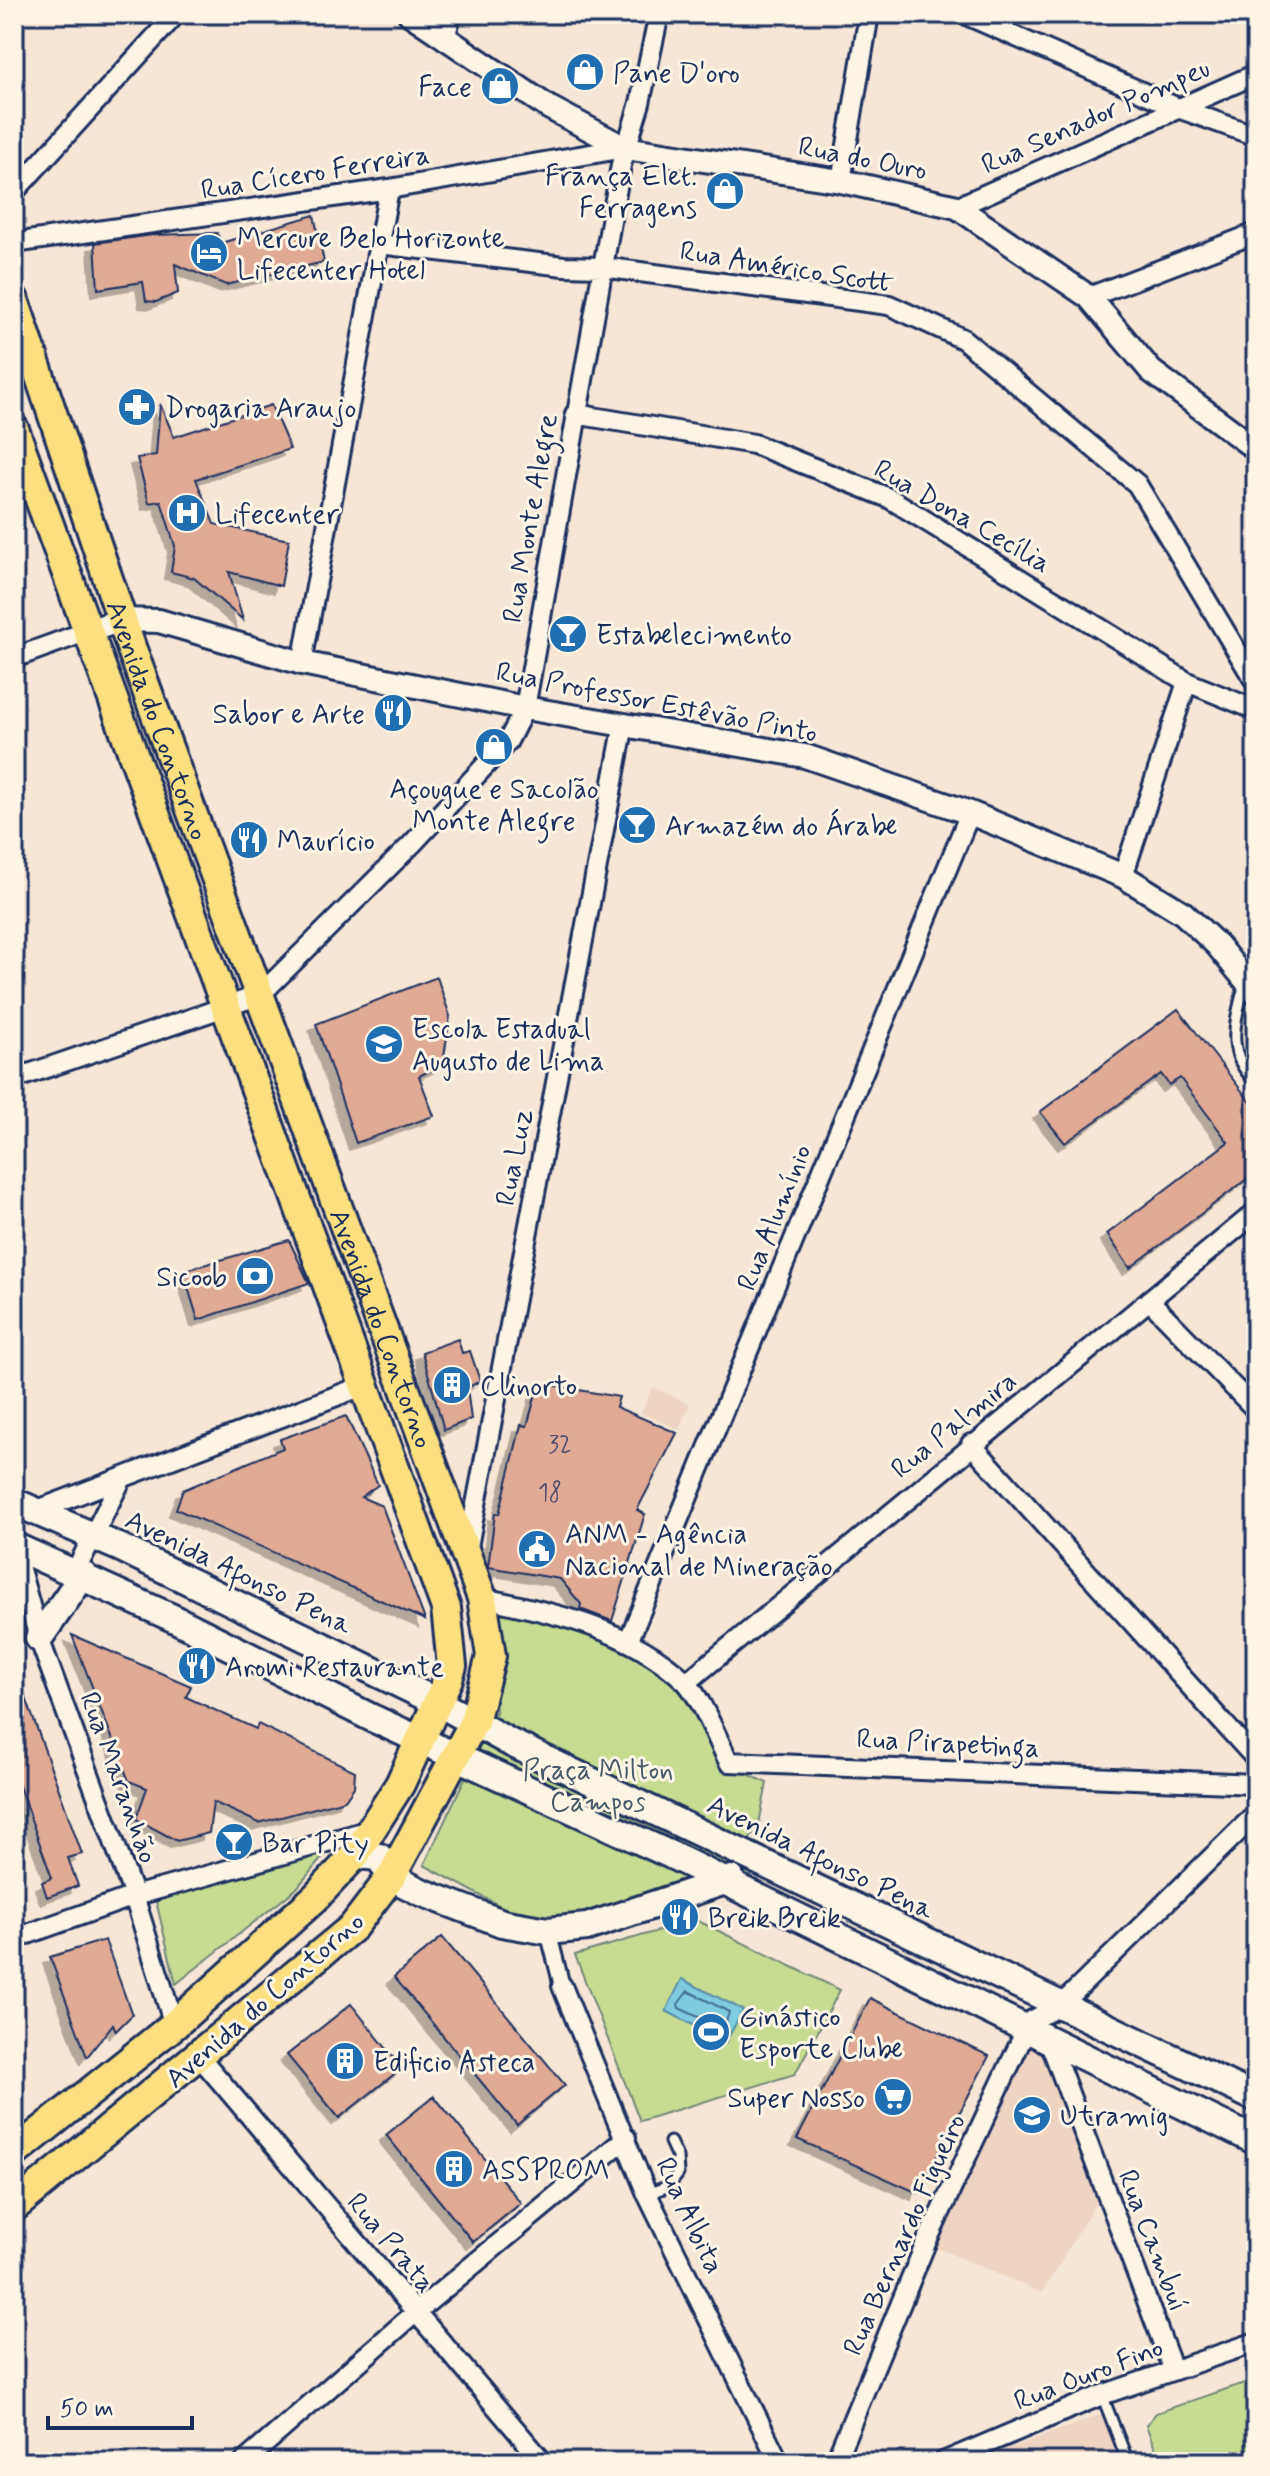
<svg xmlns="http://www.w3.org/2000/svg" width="1270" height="2476" viewBox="0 0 1270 2476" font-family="Mynerve,sans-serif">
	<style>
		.built { fill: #efd4c2 }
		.green { fill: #c7dc91; stroke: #718678; stroke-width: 2 }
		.water { fill: #7fccdf; stroke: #578dab; stroke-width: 2 }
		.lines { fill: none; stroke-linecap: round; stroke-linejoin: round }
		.shore { stroke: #436e92; stroke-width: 2 }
		.building { fill: #e0aa95; stroke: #1b2f5e; stroke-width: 2; filter: url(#shadow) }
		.service-casing { stroke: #1b2f5e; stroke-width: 15 }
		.pedestrian-casing { stroke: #1b2f5e; stroke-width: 20 }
		.minor-casing { stroke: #1b2f5e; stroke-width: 24 }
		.tertiary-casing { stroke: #1b2f5e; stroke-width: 28 }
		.secondary-casing { stroke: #1b2f5e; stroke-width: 32 }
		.primary-casing { stroke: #1b2f5e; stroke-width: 34 }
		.service { stroke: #fcf5e5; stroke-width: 9 }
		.pedestrian { stroke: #fcf5e5; stroke-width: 14 }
		.minor { stroke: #fcf5e5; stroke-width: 18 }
		.tertiary { stroke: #fcf5e5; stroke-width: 22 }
		.secondary { stroke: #fcf5e5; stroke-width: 26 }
		.primary { stroke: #fce080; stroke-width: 28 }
		.labels { text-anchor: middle; stroke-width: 6; stroke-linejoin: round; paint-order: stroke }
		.number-label { font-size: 24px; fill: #4c4e6c }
		.poi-label { font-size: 28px; fill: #1b2f5e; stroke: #fcf5e5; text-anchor: start }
		.street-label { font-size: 28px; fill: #1b2f5e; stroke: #fcf5e5 }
		.park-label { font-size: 28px; fill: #465a6b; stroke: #fcf5e5 }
	</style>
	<defs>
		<filter id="shadow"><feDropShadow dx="-7" dy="7" stdDeviation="0" flood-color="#0004"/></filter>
	</defs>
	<rect width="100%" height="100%" fill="#f6e6d5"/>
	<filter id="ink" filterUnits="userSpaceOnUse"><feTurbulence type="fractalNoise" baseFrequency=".0125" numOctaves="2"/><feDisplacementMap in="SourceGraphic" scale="16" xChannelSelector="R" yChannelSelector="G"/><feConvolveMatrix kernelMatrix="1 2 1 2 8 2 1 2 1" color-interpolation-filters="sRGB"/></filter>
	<g filter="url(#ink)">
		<path class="built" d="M 653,1387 L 690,1404 L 679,1429 L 641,1413 Z
			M 1026,2030 L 1049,2040 L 1104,2189 L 1042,2293 L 926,2243 Z
			M 1108,2412 L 1134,2462 L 972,2462 Z"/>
		<path class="green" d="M 490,1606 L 555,1614 L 626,1644 L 684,1684 L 728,1765 L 767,1783 L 759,1824 L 746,1845 L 794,1867 L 662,1894 L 588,1919 L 552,1919 L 511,1912 L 424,1865 L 496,1712 Z
			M 332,1846 L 296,1889 L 176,1984 L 156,1901 Z
			M 696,1920 L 840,1990 L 795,2074 L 640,2121 L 575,1955 Z
			M 1256,2379 L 1256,2462 L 1160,2462 L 1146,2425 L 1156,2413 Z"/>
		<path class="water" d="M 682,1979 L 743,2010 L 726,2042 L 666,2011 Z"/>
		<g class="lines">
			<path class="shore" d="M 688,1991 L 729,2012 L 724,2029 L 679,2008 L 678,2004 Z"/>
		</g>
		<path class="building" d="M 314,215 L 324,262 L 226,285 L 175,264 L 178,293 L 156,302 L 146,301 L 143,282 L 98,289 L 95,243 L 153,235 L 217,233 L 221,243 Z
			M 160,404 L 174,437 L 271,405 L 290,449 L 196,479 L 214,524 L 289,540 L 281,586 L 229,572 L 243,620 L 194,578 L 171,572 L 175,546 L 161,501 L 149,503 L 137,458 L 156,455 Z
			M 437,977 L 450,1016 L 443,1064 L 419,1076 L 434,1116 L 356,1143 L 316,1024 Z
			M 1178,1009 L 1256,1109 L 1256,1172 L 1130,1268 L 1107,1234 L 1228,1142 L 1180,1078 L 1169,1085 L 1161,1074 L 1065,1143 L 1040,1112 Z
			M 289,1240 L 309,1283 L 198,1320 L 183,1271 Z
			M 458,1339 L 462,1353 L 470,1351 L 480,1381 L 467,1388 L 471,1419 L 444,1430 L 422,1352 Z
			M 539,1383 L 619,1397 L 616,1407 L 677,1433 L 637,1510 L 645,1514 L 612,1621 L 580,1609 L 581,1604 L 560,1579 L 488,1567 L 495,1513 L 499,1514 L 521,1425 L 527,1426 Z
			M 346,1416 L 378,1485 L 361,1497 L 382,1506 L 425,1620 L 176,1509 L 183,1490 L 283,1448 L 280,1439 Z
			M 72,1635 L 191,1686 L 186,1697 L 256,1729 L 258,1724 L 355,1771 L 354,1787 L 345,1800 L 259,1823 L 213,1802 L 209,1833 L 177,1841 L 136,1819 L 147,1788 L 129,1781 Z
			M 16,1670 L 82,1854 L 68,1858 L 78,1886 L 47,1897 L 42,1882 L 52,1878 L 14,1772 Z
			M 442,1937 L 565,2085 L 517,2125 L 394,1977 Z
			M 105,1940 L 132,2015 L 116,2031 L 113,2024 L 87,2057 L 50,1957 Z
			M 870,1998 L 989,2056 L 918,2193 L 797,2139 Z
			M 351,2004 L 402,2068 L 339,2118 L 287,2055 Z
			M 434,2096 L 521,2203 L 473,2242 L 386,2135 Z"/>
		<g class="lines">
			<defs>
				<path id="service" d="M 1245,982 C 1236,1020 1223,1052 1256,1082
					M 647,2194 L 669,2186 L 678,2174 L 677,2157 L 670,2142
					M 1102,2395 L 1128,2462"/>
				<path id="pedestrian" d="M 548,1931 L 562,1986"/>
				<path id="minor" d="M 964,14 L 1178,108 L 1256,136
					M 445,40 L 451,14
					M 841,181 L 869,14
					M 14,192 L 176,14
					M 957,207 L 1256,74
					M 14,243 L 389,189 L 625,148
					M 379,244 L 564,266 L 602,267 L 889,305 L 963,339 L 1137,484 L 1256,683
					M 1089,297 L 1256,233
					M 575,414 L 754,444 L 889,498 L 1187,682 L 1256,710
					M 14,658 L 88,631
					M 302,663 L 389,189
					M 1123,876 L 1187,682
					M 14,1079 L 260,995 L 413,843 L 508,741 L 525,708 L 621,165 L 640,103 L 659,14
					M 1149,1300 L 1256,1410
					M 971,1444 L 1256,1759
					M 35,1511 L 365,1385
					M 14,1548 L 39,1638 L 134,1896 L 174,2025
					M 467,1552 L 624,724
					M 75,1572 L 122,1478
					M 482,1598 C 553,1612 630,1629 685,1681 C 701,1697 718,1741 729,1762 L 1255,1784
					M 628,1642 L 970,813
					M 687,1682 L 1256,1212
					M 14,1939 L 134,1896 L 370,1830
					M 562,1986 L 647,2194 L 779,2462
					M 1021,2026 L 1060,2006 L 1256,1814
					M 1049,2040 L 1173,2370
					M 199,2056 L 543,2462
					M 244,2462 L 415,2313 L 626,2138
					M 835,2462 L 926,2243 L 1026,2030
					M 943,2462 L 1102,2395 L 1256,2342"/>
				<path id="tertiary" d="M 410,14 L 548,107 L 625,148 L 841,181 L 957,207 L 1089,297 L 1151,371 L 1256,449
					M 88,631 L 122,620 L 159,621 L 302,663 L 525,708 L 805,756 L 970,813 L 1123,876 L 1183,913 L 1217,945 L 1256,993"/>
				<path id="secondary" d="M 14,1502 L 121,1548 L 437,1702 L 511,1743 L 1256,2098
					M 14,1546 L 175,1619 L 372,1718 L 671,1855 L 1256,2141
					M 39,1638 L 83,1575
					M 355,1855 L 379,1857 L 391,1877 L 421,1892 L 502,1923 L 548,1931 L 587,1927 L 731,1879"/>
				<g id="primary">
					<path id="s1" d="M 14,300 L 132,650 L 482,1598 L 491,1656 L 474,1722 L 391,1877 L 353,1927 L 14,2207"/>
					<path d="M 14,429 L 446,1608 L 452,1666 L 448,1679 L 400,1784 L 355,1855 L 315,1898 L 174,2025 L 14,2153"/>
				</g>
			</defs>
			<use href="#service" class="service-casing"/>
			<use href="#pedestrian" class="pedestrian-casing"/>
			<use href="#minor" class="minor-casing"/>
			<use href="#tertiary" class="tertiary-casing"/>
			<use href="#secondary" class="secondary-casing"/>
			<use href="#primary" class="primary-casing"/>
			<use href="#service" class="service"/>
			<use href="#pedestrian" class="pedestrian"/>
			<use href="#minor" class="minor"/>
			<use href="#tertiary" class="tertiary"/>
			<use href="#secondary" class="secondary"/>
			<use href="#primary" class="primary"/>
		</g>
	</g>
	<defs>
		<symbol id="shop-disc" viewBox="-11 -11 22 22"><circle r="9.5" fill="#1f6fb2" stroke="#fcf5e5"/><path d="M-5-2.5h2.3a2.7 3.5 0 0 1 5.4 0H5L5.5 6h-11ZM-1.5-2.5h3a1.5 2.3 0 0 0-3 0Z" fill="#fff"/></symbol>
		<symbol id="hotel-disc" viewBox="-11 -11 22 22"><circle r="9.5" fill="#1f6fb2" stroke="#fcf5e5"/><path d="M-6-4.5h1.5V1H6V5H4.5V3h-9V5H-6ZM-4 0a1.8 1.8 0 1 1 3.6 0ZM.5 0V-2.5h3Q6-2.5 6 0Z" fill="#fff"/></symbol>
		<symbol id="pharmacy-disc" viewBox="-11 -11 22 22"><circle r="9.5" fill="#1f6fb2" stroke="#fcf5e5"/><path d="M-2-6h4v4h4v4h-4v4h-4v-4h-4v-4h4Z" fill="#fff"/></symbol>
		<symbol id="hospital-disc" viewBox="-11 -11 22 22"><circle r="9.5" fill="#1f6fb2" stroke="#fcf5e5"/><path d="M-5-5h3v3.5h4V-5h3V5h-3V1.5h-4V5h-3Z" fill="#fff"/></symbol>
		<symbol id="bar-disc" viewBox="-11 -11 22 22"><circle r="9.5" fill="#1f6fb2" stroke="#fcf5e5"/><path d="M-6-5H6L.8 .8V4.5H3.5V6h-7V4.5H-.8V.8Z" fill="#fff"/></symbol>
		<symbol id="restaurant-disc" viewBox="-11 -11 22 22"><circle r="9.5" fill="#1f6fb2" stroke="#fcf5e5"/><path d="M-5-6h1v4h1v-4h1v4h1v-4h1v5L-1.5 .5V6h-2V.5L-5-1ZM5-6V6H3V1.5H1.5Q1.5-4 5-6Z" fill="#fff"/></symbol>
		<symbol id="school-disc" viewBox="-11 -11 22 22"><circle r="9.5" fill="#1f6fb2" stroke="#fcf5e5"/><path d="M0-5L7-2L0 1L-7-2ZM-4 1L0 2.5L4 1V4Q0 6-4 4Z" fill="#fff"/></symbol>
		<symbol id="bank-disc" viewBox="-11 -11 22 22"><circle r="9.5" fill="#1f6fb2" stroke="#fcf5e5"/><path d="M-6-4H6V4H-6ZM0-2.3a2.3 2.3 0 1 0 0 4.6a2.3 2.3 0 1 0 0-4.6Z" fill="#fff"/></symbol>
		<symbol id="building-disc" viewBox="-11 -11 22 22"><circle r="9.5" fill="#1f6fb2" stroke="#fcf5e5"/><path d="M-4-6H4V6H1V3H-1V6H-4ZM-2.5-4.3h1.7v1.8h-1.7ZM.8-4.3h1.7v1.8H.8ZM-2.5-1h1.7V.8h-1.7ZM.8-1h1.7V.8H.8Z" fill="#fff"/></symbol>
		<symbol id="civic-disc" viewBox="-11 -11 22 22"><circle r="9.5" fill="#1f6fb2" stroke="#fcf5e5"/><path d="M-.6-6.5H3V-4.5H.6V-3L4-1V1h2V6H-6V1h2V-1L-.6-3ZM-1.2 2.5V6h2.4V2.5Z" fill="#fff"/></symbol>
		<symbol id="stadium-disc" viewBox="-11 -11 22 22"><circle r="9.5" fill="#1f6fb2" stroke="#fcf5e5"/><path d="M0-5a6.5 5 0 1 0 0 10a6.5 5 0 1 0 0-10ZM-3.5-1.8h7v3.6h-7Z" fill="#fff"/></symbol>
		<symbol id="supermarket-disc" viewBox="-11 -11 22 22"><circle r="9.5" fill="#1f6fb2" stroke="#fcf5e5"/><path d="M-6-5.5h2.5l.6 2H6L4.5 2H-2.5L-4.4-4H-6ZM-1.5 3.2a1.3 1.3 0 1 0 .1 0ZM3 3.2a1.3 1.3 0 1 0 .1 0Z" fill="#fff"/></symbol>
	</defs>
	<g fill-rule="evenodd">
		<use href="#shop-disc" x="563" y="50" width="44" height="44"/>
		<use href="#shop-disc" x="478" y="64" width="44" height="44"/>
		<use href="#shop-disc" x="703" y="169" width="44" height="44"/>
		<use href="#hotel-disc" x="187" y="231" width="44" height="44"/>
		<use href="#pharmacy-disc" x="115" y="385" width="44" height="44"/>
		<use href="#hospital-disc" x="165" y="491" width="44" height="44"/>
		<use href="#bar-disc" x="546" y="612" width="44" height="44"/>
		<use href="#restaurant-disc" x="371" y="691" width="44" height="44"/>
		<use href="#shop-disc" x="472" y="725" width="44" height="44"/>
		<use href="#bar-disc" x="615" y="803" width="44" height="44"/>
		<use href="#restaurant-disc" x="227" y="818" width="44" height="44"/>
		<use href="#school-disc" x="362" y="1022" width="44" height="44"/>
		<use href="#bank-disc" x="233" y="1254" width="44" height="44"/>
		<use href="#building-disc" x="430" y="1363" width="44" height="44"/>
		<use href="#civic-disc" x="515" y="1527" width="44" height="44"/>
		<use href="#restaurant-disc" x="175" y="1644" width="44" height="44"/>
		<use href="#bar-disc" x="212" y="1820" width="44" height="44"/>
		<use href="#restaurant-disc" x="658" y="1895" width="44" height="44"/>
		<use href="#stadium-disc" x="689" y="2010" width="44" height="44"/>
		<use href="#building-disc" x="323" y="2039" width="44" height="44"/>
		<use href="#supermarket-disc" x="871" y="2075" width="44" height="44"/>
		<use href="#school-disc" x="1010" y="2093" width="44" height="44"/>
		<use href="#building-disc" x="432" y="2147" width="44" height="44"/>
	</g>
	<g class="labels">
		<g class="number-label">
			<text x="560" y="1452">32</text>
			<text x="550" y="1500">18</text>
		</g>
		<g class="poi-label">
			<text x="613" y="82">Pane D'oro</text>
			<text x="472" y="96" text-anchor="end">Face</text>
			<text x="697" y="185" text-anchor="end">França Elet.<tspan x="697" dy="32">Ferragens</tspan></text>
			<text x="237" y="247">Mercure Belo Horizonte<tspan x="237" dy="32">Lifecenter Hotel</tspan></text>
			<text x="165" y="417">Drogaria Araujo</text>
			<text x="215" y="523">Lifecenter</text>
			<text x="596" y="644">Estabelecimento</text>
			<text x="365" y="723" text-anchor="end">Sabor e Arte</text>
			<text x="494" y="798" text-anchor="middle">Açougue e Sacolão<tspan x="494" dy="32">Monte Alegre</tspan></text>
			<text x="665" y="835">Armazém do Árabe</text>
			<text x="277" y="850">Maurício</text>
			<text x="412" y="1038">Escola Estadual<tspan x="412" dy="32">Augusto de Lima</tspan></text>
			<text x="227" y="1286" text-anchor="end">Sicoob</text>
			<text x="480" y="1395">Clinorto</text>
			<text x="565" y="1543">ANM - Agência<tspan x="565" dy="32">Nacional de Mineração</tspan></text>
			<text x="225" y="1676">Aromi Restaurante</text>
			<text x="262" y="1852">Bar Pity</text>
			<text x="708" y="1927">Breik Breik</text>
			<text x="739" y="2026">Ginástico<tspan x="739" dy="32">Esporte Clube</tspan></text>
			<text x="373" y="2071">Edificio Asteca</text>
			<text x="865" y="2107" text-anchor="end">Super Nosso</text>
			<text x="1060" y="2125">Utramig</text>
			<text x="482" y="2179">ASSPROM</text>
		</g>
		<g class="street-label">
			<text transform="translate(1095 115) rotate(-24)" y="10">Rua Senador Pompeu</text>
			<text transform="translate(863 157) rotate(11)" y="10">Rua do Ouro</text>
			<text transform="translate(315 171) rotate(-9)" y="10">Rua Cícero Ferreira</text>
			<text transform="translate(787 266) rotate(9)" y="10">Rua Américo Scott</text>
			<text transform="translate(963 515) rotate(30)" y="10">Rua Dona Cecília</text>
			<text transform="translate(529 518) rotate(-80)" y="10">Rua Monte Alegre</text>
			<text transform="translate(657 701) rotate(11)" y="10">Rua Professor Estêvão Pinto</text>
			<text dy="10" stroke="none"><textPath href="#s1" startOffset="444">Avenida do Contorno</textPath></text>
			<text transform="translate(513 1157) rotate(-79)" y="10">Rua Luz</text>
			<text transform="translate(773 1217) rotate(-68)" y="10">Rua Alumínio</text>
			<text dy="10" stroke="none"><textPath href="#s1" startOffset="1092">Avenida do Contorno</textPath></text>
			<text transform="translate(953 1424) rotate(-39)" y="10">Rua Palmira</text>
			<text transform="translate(239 1571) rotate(26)" y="10">Avenida Afonso Pena</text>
			<text transform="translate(948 1742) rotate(3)" y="10">Rua Pirapetinga</text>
			<text transform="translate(120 1777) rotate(70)" y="10">Rua Maranhão</text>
			<text transform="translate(821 1856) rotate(26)" y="10">Avenida Afonso Pena</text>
			<text transform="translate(264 1999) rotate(-41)" y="10">Avenida do Contorno</text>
			<text transform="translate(691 2215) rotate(65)" y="10">Rua Albita</text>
			<text transform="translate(903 2234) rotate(-66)" y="10">Rua Bernardo Figueiro</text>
			<text transform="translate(1154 2240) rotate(69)" y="10">Rua Cambuí</text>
			<text transform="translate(392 2242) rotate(50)" y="10">Rua Prata</text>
			<text transform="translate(1088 2373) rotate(-21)" y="10">Rua Ouro Fino</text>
		</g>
		<g class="park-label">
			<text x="598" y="1779">Praça Milton<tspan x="598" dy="32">Campos</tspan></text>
		</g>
	</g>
	<rect width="1270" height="2476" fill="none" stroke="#fcf5e5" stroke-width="48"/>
	<rect x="24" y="24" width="1222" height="2428" fill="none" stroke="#1b2f5e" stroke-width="3" filter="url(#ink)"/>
	<path d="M48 2416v12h144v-12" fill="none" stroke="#1b2f5e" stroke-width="4"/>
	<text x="60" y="2416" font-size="24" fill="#1b2f5e" stroke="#fcf5e5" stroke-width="6" paint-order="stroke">50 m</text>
</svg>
